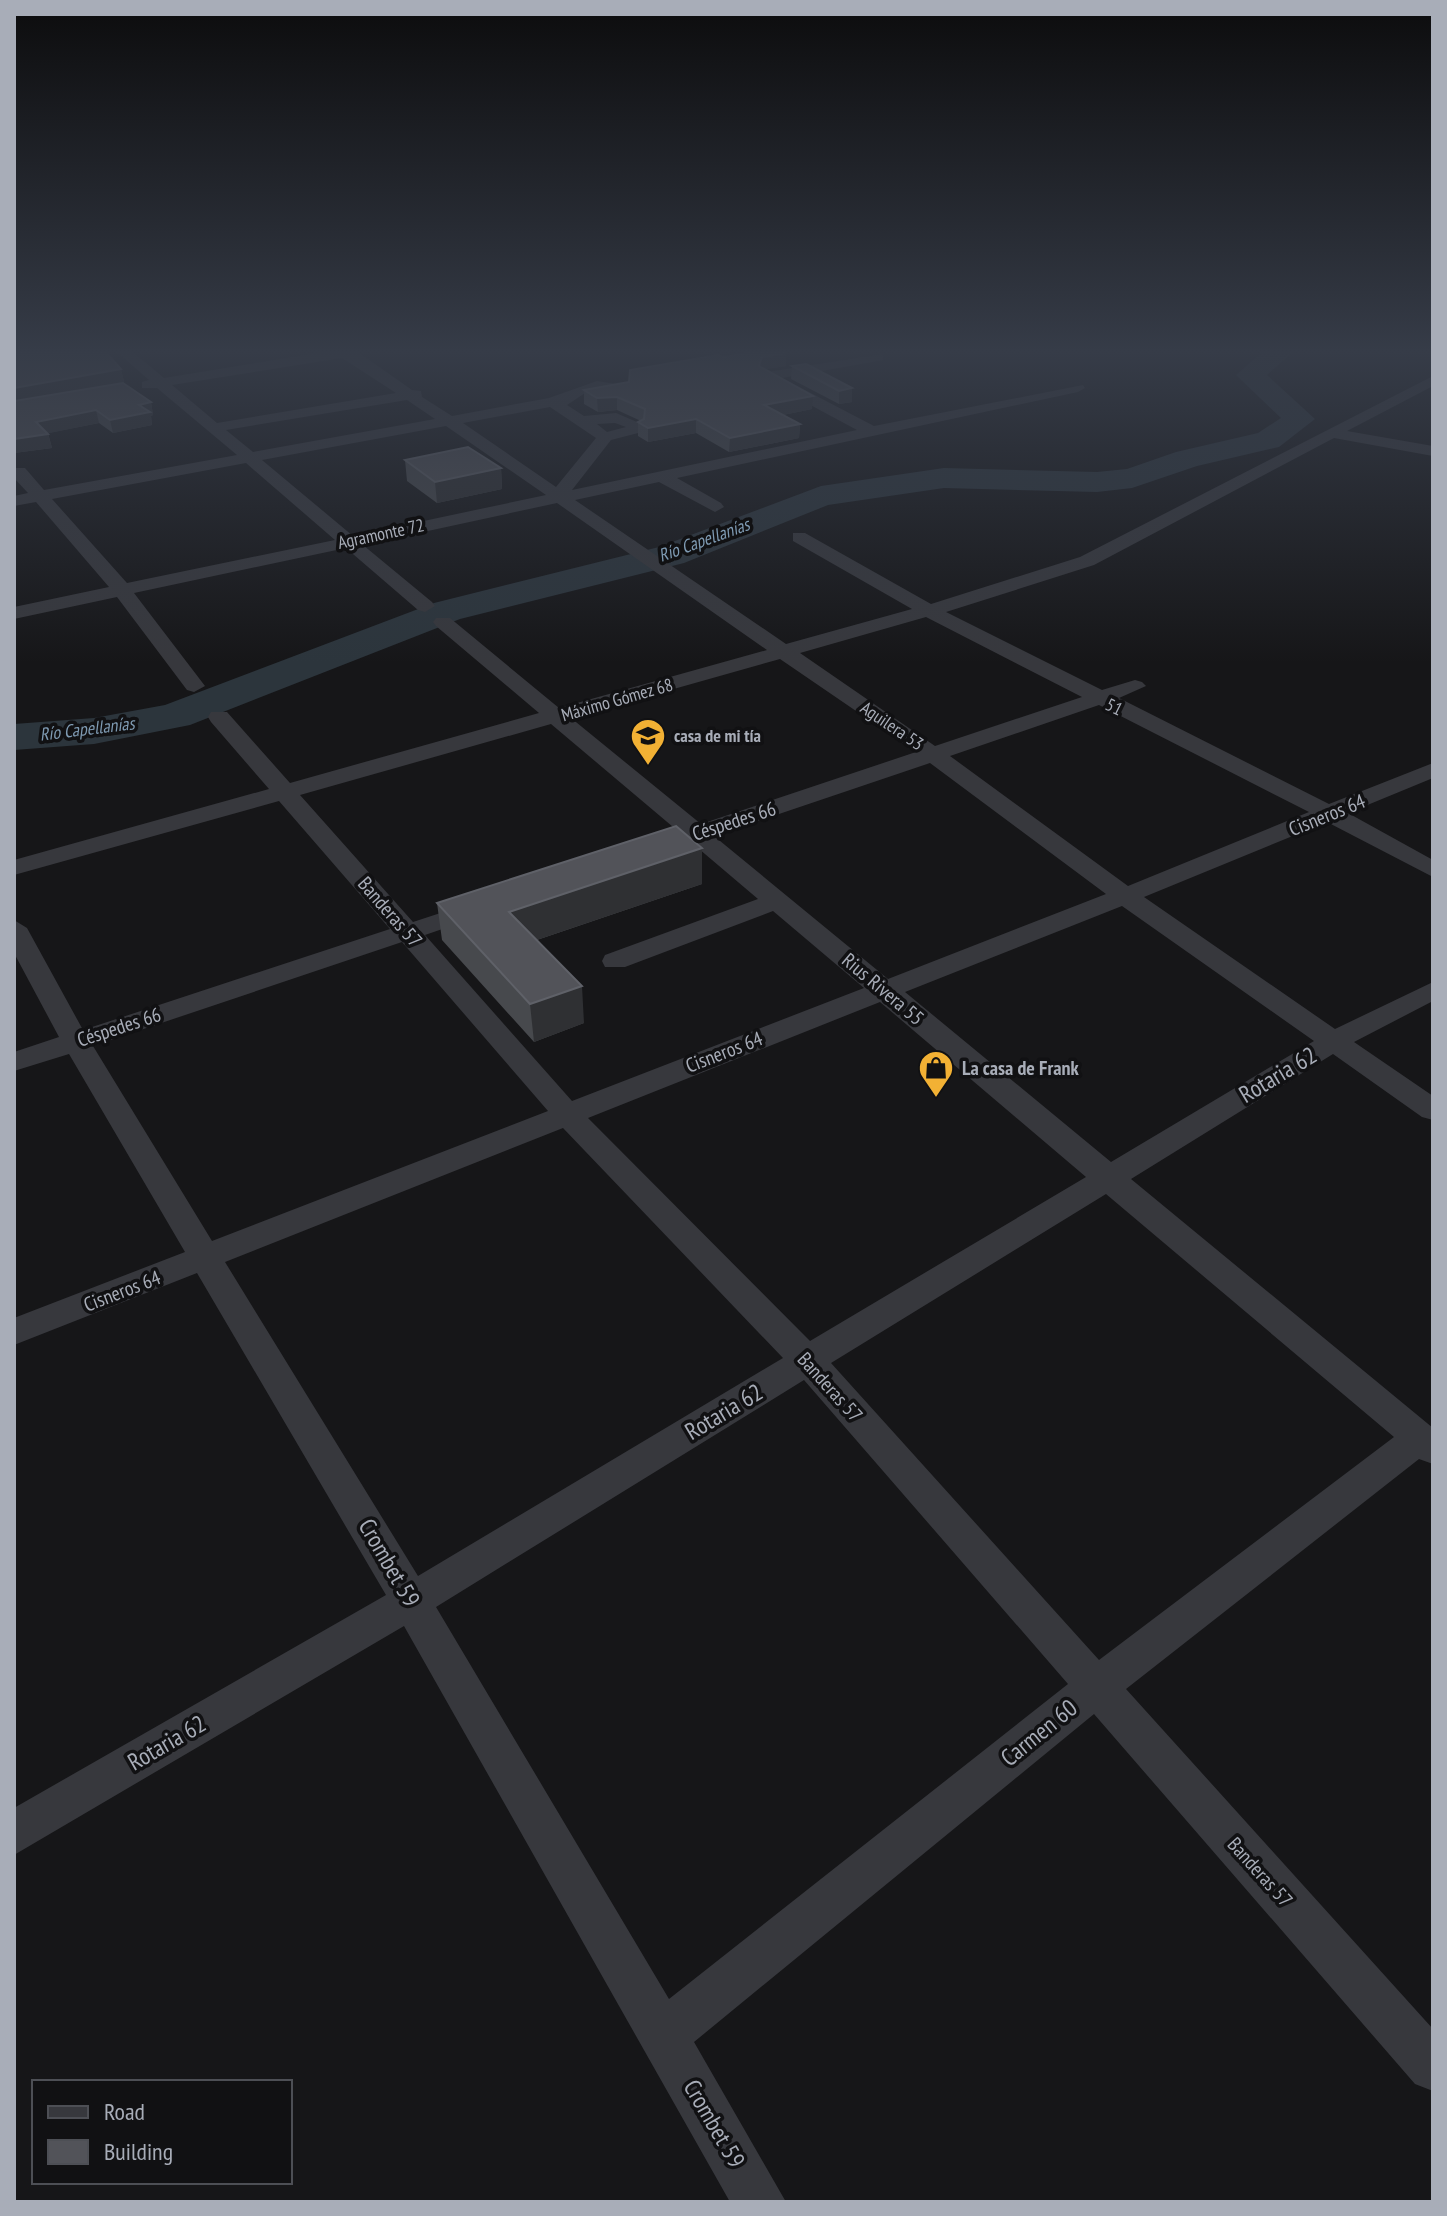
<svg xmlns="http://www.w3.org/2000/svg" width="1447" height="2216" viewBox="0 0 1447 2216" font-family="'PT Sans Narrow',sans-serif">
	<style>
		.lines { fill: none; stroke-linecap: round; stroke-linejoin: round }
		.river { fill: #2c353c; fill-rule: evenodd }
		.minor { fill: #37383d; fill-rule: evenodd }
		.wall { fill: #47494d }
		.shaded-wall { fill: #2f3033 }
		.building { fill: #525359; stroke: #5f6168; stroke-width: 2 }
		.labels { text-anchor: middle; stroke-width: 7; stroke-linejoin: round; paint-order: stroke }
		.far-street-label { font-size: 18px; fill: #a8adb8; stroke: #111113 }
		.far-water-label { font-size: 18px; font-style: italic; fill: #7f9bb3; stroke: #111113 }
		.far-poi-label { font-size: 18px; font-weight: bold; fill: #a8adb8; stroke: #111113; text-anchor: start }
		.street-label { font-size: 20px; fill: #a8adb8; stroke: #111113 }
		.poi-label { font-size: 20px; font-weight: bold; fill: #a8adb8; stroke: #111113; text-anchor: start }
		.near-street-label { font-size: 24px; fill: #a8adb8; stroke: #111113 }
	</style>
	<rect width="100%" height="100%" fill="#161618"/>
	<g class="lines">
		<path class="river" d="M 1262,352 L 1293,352 L 1267,375 L 1315,419 L 1279,447 L 1197,466 L 1132,488 L 1097,492 L 944,488 L 828,505 L 684,563 L 460,619 L 190,725 L 94,744 L 14,750 L 14,724 L 94,718 L 165,705 L 434,603 L 659,547 L 821,486 L 944,468 L 1097,472 L 1127,469 L 1176,452 L 1258,433 L 1281,418 L 1236,375 Z"/>
		<path class="minor" d="M 117,352 L 133,352 L 164,378 L 323,352 L 358,352 L 412,390 L 421,391 L 422,397 L 452,416 L 549,398 L 597,381 L 629,386 L 629,392 L 608,394 L 607,389 L 585,393 L 567,405 L 584,416 L 616,413 L 644,425 L 642,432 L 611,440 L 572,490 L 857,430 L 762,379 L 762,373 L 767,372 L 883,354 L 883,360 L 878,361 L 782,378 L 874,426 L 1083,385 L 1085,388 L 1078,392 L 677,478 L 721,503 L 724,507 L 715,512 L 659,482 L 575,500 L 786,644 L 912,609 L 793,541 L 793,533 L 805,533 L 931,604 L 1080,557 L 1433,376 L 1433,386 L 1347,431 L 1433,446 L 1433,456 L 1334,438 L 1094,565 L 946,612 L 1102,690 L 1135,680 L 1142,682 L 1146,686 L 1119,698 L 1329,804 L 1433,763 L 1433,778 L 1348,813 L 1433,860 L 1433,877 L 1327,822 L 1144,897 L 1335,1029 L 1433,982 L 1433,1001 L 1354,1042 L 1433,1096 L 1433,1120 L 1422,1117 L 1333,1054 L 1131,1179 L 1433,1428 L 1433,1464 L 1419,1459 L 1126,1689 L 1433,2029 L 1433,2091 L 1415,2084 L 1094,1714 L 694,2042 L 786,2202 L 730,2202 L 404,1626 L 14,1855 L 14,1808 L 386,1595 L 197,1273 L 14,1345 L 14,1318 L 185,1252 L 69,1054 L 14,1071 L 14,1052 L 59,1037 L 14,953 L 14,920 L 27,928 L 83,1030 L 390,929 L 279,801 L 14,875 L 14,860 L 269,789 L 211,722 L 208,717 L 211,712 L 227,712 L 290,783 L 539,713 L 436,626 L 433,622 L 436,618 L 450,618 L 559,708 L 767,650 L 557,503 L 363,545 L 432,602 L 435,606 L 425,612 L 418,610 L 346,548 L 134,593 L 205,686 L 194,692 L 187,690 L 117,597 L 14,619 L 14,607 L 109,587 L 36,502 L 14,506 L 14,496 L 28,493 L 14,478 L 14,468 L 25,468 L 44,490 L 237,455 L 157,388 L 142,388 L 142,382 L 149,380 ZM 342,358 L 396,393 L 217,423 L 172,385 ZM 407,400 L 435,419 L 253,452 L 226,430 ZM 550,407 L 596,438 L 556,487 L 463,423 ZM 615,423 L 626,427 L 607,432 L 597,424 ZM 446,426 L 546,495 L 353,536 L 262,460 ZM 246,463 L 335,540 L 127,583 L 52,499 ZM 926,617 L 1082,697 L 935,746 L 800,653 ZM 780,659 L 916,752 L 701,824 L 571,718 ZM 1099,705 L 1309,812 L 1128,886 L 950,756 ZM 551,724 L 679,832 L 669,839 L 672,844 L 692,843 L 758,899 L 605,955 L 602,961 L 605,967 L 625,967 L 773,911 L 864,988 L 572,1101 L 425,935 L 486,914 L 490,909 L 486,904 L 477,901 L 413,922 L 300,795 ZM 930,763 L 1106,894 L 888,979 L 714,836 ZM 1122,906 L 1314,1041 L 1111,1162 L 905,992 ZM 402,942 L 548,1111 L 212,1241 L 93,1046 ZM 880,1002 L 1086,1177 L 810,1341 L 588,1118 ZM 563,1128 L 783,1358 L 418,1576 L 225,1262 ZM 1106,1194 L 1394,1437 L 1099,1660 L 831,1363 ZM 804,1380 L 1068,1684 L 669,1999 L 436,1607 Z"/>
	</g>
	<path class="wall" d="M 14,352 L 106,352 L 121,369 L 124,382 L 25,400 L 123,383 L 151,402 L 153,415 L 151,416 L 152,425 L 113,433 L 99,423 L 48,433 L 52,448 L 14,453 L 14,355 L 18,354 L 14,355 Z
		M 724,357 L 786,366 L 765,369 L 812,409 L 783,415 L 800,424 L 799,438 L 729,452 L 696,433 L 648,442 L 638,436 L 638,422 L 641,421 L 617,410 L 598,412 L 584,404 L 584,390 L 629,382 Z
		M 806,364 L 852,402 L 839,404 L 791,379 L 792,366 Z
		M 405,460 L 501,468 L 502,489 L 437,503 L 407,481 Z
		M 702,848 L 702,884 L 537,940 L 584,1023 L 534,1042 L 442,940 L 437,903 Z"/>
	<path class="shaded-wall" d="M 786,353 L 786,366 L 761,370 L 759,366 L 762,357 Z
		M 121,369 L 124,382 L 14,401 L 14,388 Z
		M 852,388 L 852,402 L 839,404 L 839,391 Z
		M 813,396 L 812,409 L 764,419 L 764,405 Z
		M 617,397 L 617,410 L 598,412 L 597,398 Z
		M 151,402 L 153,415 L 151,416 L 152,425 L 113,433 L 110,420 L 139,405 Z
		M 96,410 L 99,423 L 40,435 L 36,422 Z
		M 696,419 L 696,433 L 648,442 L 648,428 Z
		M 800,424 L 799,438 L 729,452 L 730,438 Z
		M 48,434 L 52,448 L 14,453 L 14,439 Z
		M 501,468 L 502,489 L 437,503 L 435,482 Z
		M 702,848 L 702,884 L 513,948 L 509,912 Z
		M 582,986 L 584,1023 L 534,1042 L 530,1004 Z"/>
	<path class="building" d="M 23,352 L 106,352 L 121,369 L 14,388 L 14,355 Z
		M 753,352 L 786,353 L 762,357 L 759,366 L 813,396 L 764,405 L 800,424 L 730,438 L 696,419 L 648,428 L 638,422 L 644,419 L 645,409 L 617,397 L 597,398 L 584,390 L 629,382 L 630,370 L 718,355 L 724,357 Z
		M 806,364 L 852,388 L 839,391 L 792,366 Z
		M 123,383 L 151,402 L 139,405 L 150,412 L 110,420 L 96,410 L 36,422 L 48,434 L 14,439 L 14,401 Z
		M 468,447 L 501,468 L 435,482 L 405,460 Z
		M 676,826 L 702,848 L 509,912 L 582,986 L 530,1004 L 437,903 Z"/>
	<linearGradient id="sky" x2="0" y2="1"><stop stop-color="#0c0c0d"/><stop offset="0.53" stop-color="#363c48"/><stop offset="1" stop-color="#363c48" stop-opacity="0"/></linearGradient>
	<rect width="1447" height="663" fill="url(#sky)"/>
	<defs>
		<symbol id="school-pin" viewBox="-11 -11 22 30"><path d="M0 17L-7.5 6A9.5 9.5 0 1 1 7.5 6Z" fill="#f2b134" stroke="#111113"/><path d="M0-5L7-2L0 1L-7-2ZM-4 1L0 2.5L4 1V4Q0 6-4 4Z" fill="#111"/></symbol>
		<symbol id="shop-pin" viewBox="-11 -11 22 30"><path d="M0 17L-7.5 6A9.5 9.5 0 1 1 7.5 6Z" fill="#f2b134" stroke="#111113"/><path d="M-5-2.5h2.3a2.7 3.5 0 0 1 5.4 0H5L5.5 6h-11ZM-1.5-2.5h3a1.5 2.3 0 0 0-3 0Z" fill="#111"/></symbol>
	</defs>
	<g fill-rule="evenodd">
		<use href="#school-pin" x="628" y="716" width="40" height="54"/>
		<use href="#shop-pin" x="916" y="1048" width="40" height="54"/>
	</g>
	<g class="labels">
		<g class="far-street-label">
			<text transform="translate(381 534) rotate(-12)" y="6">Agramonte 72</text>
			<text transform="translate(617 700) rotate(-16)" y="6">Máximo Gómez 68</text>
			<text transform="translate(1114 707) rotate(26)" y="6">51</text>
			<text transform="translate(892 726) rotate(34)" y="6">Aguilera 53</text>
		</g>
		<g class="far-water-label">
			<text transform="translate(704 540) rotate(-20)" y="6">Río Capellanías</text>
			<text transform="translate(87 729) rotate(-7)" y="6">Río Capellanías</text>
		</g>
		<g class="far-poi-label">
			<text x="674" y="742">casa de mi tía</text>
		</g>
		<g class="street-label">
			<text transform="translate(1327 815) rotate(-22)" y="7">Cisneros 64</text>
			<text transform="translate(734 821) rotate(-18)" y="7">Céspedes 66</text>
			<text transform="translate(390 912) rotate(49)" y="7">Banderas 57</text>
			<text transform="translate(883 989) rotate(40)" y="7">Rius Rivera 55</text>
			<text transform="translate(119 1027) rotate(-18)" y="7">Céspedes 66</text>
			<text transform="translate(724 1052) rotate(-21)" y="7">Cisneros 64</text>
			<text transform="translate(122 1291) rotate(-21)" y="7">Cisneros 64</text>
			<text transform="translate(830 1387) rotate(48)" y="7">Banderas 57</text>
			<text transform="translate(1260 1872) rotate(48)" y="7">Banderas 57</text>
		</g>
		<g class="poi-label">
			<text x="962" y="1075">La casa de Frank</text>
		</g>
		<g class="near-street-label">
			<text transform="translate(1278 1075) rotate(-31)" y="8">Rotaria 62</text>
			<text transform="translate(724 1412) rotate(-31)" y="8">Rotaria 62</text>
			<text transform="translate(389 1563) rotate(60)" y="8">Crombet 59</text>
			<text transform="translate(1039 1733) rotate(-39)" y="8">Carmen 60</text>
			<text transform="translate(167 1743) rotate(-30)" y="8">Rotaria 62</text>
			<text transform="translate(714 2124) rotate(60)" y="8">Crombet 59</text>
		</g>
	</g>
	<rect width="1447" height="2216" fill="none" stroke="#a8adb8" stroke-width="32"/>
	<rect x="32" y="2080" width="260" height="104" fill="#111113" stroke="#4d4f55" stroke-width="2"/>
	<rect x="48" y="2106" width="40" height="12" fill="#37383d" stroke="#4d4f55" stroke-width="2"/>
	<text x="104" y="2120" font-size="24" fill="#a8adb8">Road</text>
	<rect x="48" y="2140" width="40" height="24" fill="#525359" stroke="#4d4f55" stroke-width="2"/>
	<text x="104" y="2160" font-size="24" fill="#a8adb8">Building</text>
</svg>
